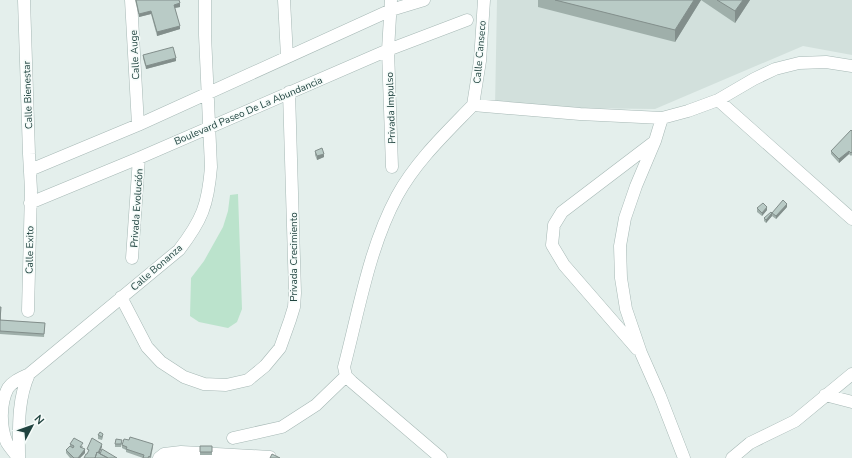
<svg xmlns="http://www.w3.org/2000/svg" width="852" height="458" viewBox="0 0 852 458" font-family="'Nunito Sans',sans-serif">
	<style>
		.built { fill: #d2e0dc }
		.green { fill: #bbe3cc }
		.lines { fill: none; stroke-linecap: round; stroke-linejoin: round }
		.minor-casing { stroke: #a6b8b5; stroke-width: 13 }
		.minor { stroke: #fff; stroke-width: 12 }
		.wall { fill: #9fafaa }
		.shaded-wall { fill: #828e8b }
		.building { fill: #b9cbc6; stroke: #828e8b }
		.labels { text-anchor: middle; stroke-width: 3; stroke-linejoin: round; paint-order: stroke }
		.street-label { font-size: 10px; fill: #214440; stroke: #f5fbf9 }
	</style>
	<rect width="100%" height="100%" fill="#e4efec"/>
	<path class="built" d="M 497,0 L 852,0 L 852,55 L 803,46 L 655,109 L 495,107 Z"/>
	<path class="green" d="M 238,194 L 242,309 L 237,322 L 228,328 L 199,322 L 190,316 L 191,278 L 204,261 L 223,227 L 228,211 L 230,195 Z"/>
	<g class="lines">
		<defs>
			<path id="minor" d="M 24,0 L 29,154 L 31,190 L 28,311
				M 131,0 L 138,125
				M 284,0 L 287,57
				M 391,0 L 388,50 L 392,167
				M 718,100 L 852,219
				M 473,105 L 580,114 L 662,118 L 688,111 L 718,100 L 754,79 L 775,69 L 799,63 L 826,62 L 852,66
				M 473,105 L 480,61 L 484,0
				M 662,118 L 655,141 L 636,186 L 625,218 L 620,246 L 621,278 L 626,309 L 641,353 L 660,396 L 684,458
				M 30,170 L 138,125 L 391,10 L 424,0
				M 30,203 L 139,158 L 388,50 L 467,20
				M 132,258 L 139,158
				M 121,297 L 147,347 L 161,362 L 184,377 L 204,384 L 226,385 L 248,380 L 265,366 L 280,348 L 290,320 L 294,307 L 295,293 L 289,92
				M 637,349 L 564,265 L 552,245 L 554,225 L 562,212 L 654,142
				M 825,395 L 852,402
				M 233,438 L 282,427 L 316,405 L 346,376
				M 18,458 C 15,453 10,448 7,443 C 0,427 0,403 8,388 C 13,381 21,378 29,374 L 179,250 C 202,220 208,205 211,167 L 205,35 L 205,0
				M 19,458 C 19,429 17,401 29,374
				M 159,458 L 164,454 L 181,452 L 270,457
				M 441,458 L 352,382 L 346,376 L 344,367 C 359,310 369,248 397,196 C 416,161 446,133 473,105
				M 732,458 L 750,443 L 795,421 L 852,374"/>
		</defs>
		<use href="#minor" class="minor-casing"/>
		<use href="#minor" class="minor"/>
	</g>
	<path class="wall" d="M 135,0 L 179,0 L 180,7 L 175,8 L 180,29 L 157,36 L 151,14 L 139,17 Z
		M 538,0 L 750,0 L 735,23 L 701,0 L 675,42 L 538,7 Z
		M 143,55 L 176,61 L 146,69 L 143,58 Z
		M 852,131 L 852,155 L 851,156 L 849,154 L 839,163 L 831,154 L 831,151 Z
		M 315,151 L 324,157 L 317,160 L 315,155 Z
		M 787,207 L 776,219 L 772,216 L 766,223 L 764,221 L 764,218 L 772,213 Z
		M 757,208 L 767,210 L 762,216 L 757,212 Z
		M 0,307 L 1,320 L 45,323 L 44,337 L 0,334 Z
		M 98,435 L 103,437 L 102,440 L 98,439 Z
		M 122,443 L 121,447 L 115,447 L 115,444 Z
		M 70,444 L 83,446 L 82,448 L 85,453 L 80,458 L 70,458 L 66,453 L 66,450 L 70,446 Z
		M 122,445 L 153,447 L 151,458 L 143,458 L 126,452 L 126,450 L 122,448 Z
		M 200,446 L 212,446 L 212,455 L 200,455 Z"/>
	<path class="shaded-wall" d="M 694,0 L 701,0 L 675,42 L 675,30 Z
		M 743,0 L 750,0 L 735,23 L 735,11 Z
		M 180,3 L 180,7 L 174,8 L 174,5 Z
		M 151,11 L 151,14 L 139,17 L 139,14 Z
		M 180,26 L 180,29 L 157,36 L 157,32 Z
		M 176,58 L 176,61 L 146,69 L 146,66 Z
		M 849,151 L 849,154 L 839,163 L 839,159 Z
		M 324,154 L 324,157 L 317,160 L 317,156 Z
		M 787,204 L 787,207 L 776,219 L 776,216 Z
		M 767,207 L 767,210 L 762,216 L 762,213 Z
		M 772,213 L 772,216 L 766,223 L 766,220 Z
		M 102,444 L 102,447 L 98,458 L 96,458 Z
		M 85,449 L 85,453 L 80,458 L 78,458 Z"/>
	<path class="building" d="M 136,0 L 179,0 L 180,3 L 174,5 L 180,26 L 157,32 L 151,11 L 139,14 Z
		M 555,0 L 694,0 L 675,30 Z
		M 717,0 L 743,0 L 735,11 Z
		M 173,47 L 176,58 L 146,66 L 143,55 Z
		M 851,130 L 852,131 L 852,152 L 851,153 L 849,151 L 839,159 L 831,151 Z
		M 322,148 L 324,154 L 317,156 L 315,151 Z
		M 783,200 L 787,204 L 776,216 L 772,213 L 766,220 L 764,218 L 771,212 L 772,213 Z
		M 763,203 L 767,207 L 762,213 L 757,208 Z
		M 0,307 L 1,307 L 0,320 L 45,323 L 44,334 L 0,331 Z
		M 100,432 L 103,434 L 102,437 L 98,435 Z
		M 130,437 L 153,444 L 150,457 L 149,456 L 148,458 L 143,458 L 144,455 L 126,449 L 127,447 L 122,445 L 124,439 L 129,440 Z
		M 74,438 L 83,443 L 80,447 L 85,449 L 78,458 L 74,458 L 66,450 L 70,446 L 73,448 L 74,446 L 70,444 Z
		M 92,438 L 102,444 L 98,453 L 97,452 L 95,458 L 84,458 L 86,454 L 87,454 L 89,450 L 87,449 Z
		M 116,439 L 122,440 L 121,444 L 115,444 Z
		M 200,446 L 212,446 L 212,452 L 200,452 Z
		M 102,449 L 117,458 L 108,458 L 100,454 Z
		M 97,452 L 108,458 L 95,458 Z
		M 272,454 L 280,458 L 270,458 Z"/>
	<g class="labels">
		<g class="street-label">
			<text transform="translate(479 52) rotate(-85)" y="4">Calle Canseco</text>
			<text transform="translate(134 55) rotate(-93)" y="4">Calle Auge</text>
			<text transform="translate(27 95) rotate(-92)" y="4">Calle Bienestar</text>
			<text transform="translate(390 108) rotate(-92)" y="4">Privada Impulso</text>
			<text transform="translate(248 110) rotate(-23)" y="4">Boulevard Paseo De La Abundancia</text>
			<text transform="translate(136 208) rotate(-86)" y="4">Privada Evolución</text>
			<text transform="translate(29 250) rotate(-89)" y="4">Calle Exito</text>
			<text transform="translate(293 257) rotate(-90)" y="4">Privada Crecimiento</text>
			<text transform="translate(156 267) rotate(-41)" y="4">Calle Bonanza</text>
		</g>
	</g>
	<g transform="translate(32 426) rotate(49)" stroke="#f5fbf9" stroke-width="3" paint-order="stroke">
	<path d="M0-3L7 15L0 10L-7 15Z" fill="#214440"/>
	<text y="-6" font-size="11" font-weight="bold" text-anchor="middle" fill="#214440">N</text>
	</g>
</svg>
